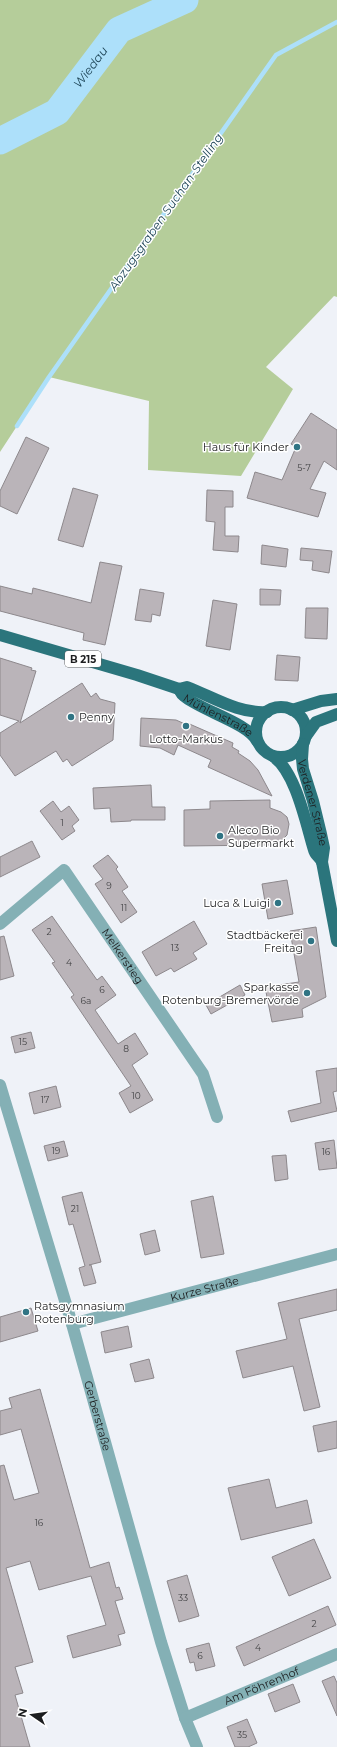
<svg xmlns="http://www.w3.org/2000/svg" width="337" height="1747" viewBox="0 0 337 1747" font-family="Montserrat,sans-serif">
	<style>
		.green { fill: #b5cd9a }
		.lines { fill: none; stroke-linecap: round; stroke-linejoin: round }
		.stream { stroke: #ade0fa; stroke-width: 4.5 }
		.river { stroke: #ade0fa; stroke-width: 27 }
		.building { fill: #bab4b9; stroke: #8d888c }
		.street { stroke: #84b0b5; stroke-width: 12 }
		.primary { stroke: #2b757c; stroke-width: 12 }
		.poi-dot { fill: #307484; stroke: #fff; stroke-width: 1.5 }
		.labels { text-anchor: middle; stroke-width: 3; stroke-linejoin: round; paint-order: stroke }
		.number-label { font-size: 9px; fill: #444446 }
		.shield { fill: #fff; stroke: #616263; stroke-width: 1 }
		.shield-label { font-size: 10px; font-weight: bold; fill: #1d1e20 }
		.poi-label { font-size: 11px; fill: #1d1e20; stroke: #fff; text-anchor: end }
		.street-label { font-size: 11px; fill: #1d1e20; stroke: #fff }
		.water-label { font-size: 12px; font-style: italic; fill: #1f4658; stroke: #fff }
	</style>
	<rect width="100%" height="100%" fill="#eff2f8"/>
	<path class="green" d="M 0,0 L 337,0 L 337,297 L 334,296 L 266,367 L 293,389 L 241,476 L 148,470 L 149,401 L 49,377 L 0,452 Z"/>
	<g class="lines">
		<path class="stream" d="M 17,426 L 49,377 L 276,55 L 337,22"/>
		<path class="river" id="s1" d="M 0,141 L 57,112 L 119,30 L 185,0"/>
	</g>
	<path class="building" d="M 311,413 L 337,430 L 337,470 L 324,461 L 310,489 L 326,493 L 318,517 L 247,498 L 255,472 L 282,480 L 296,447 L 291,444 Z
		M 26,437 L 49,448 L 17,514 L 0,506 L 0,491 Z
		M 73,488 L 98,495 L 83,547 L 58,540 Z
		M 207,490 L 233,491 L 233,507 L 225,507 L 225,536 L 239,536 L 238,552 L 213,550 L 215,522 L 206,521 Z
		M 262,545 L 288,549 L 286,567 L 261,564 Z
		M 301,548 L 332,551 L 329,573 L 312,570 L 313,561 L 300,560 Z
		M 100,562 L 122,566 L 105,645 L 83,640 L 84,633 L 0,611 L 0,586 L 32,594 L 33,588 L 91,603 Z
		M 140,589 L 164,593 L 160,616 L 152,614 L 151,622 L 135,620 Z
		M 260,589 L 281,590 L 280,605 L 260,605 Z
		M 213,600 L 237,604 L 230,650 L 206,646 Z
		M 306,608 L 328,608 L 327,639 L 305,638 Z
		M 277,655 L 300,657 L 298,681 L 275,680 Z
		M 0,658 L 32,668 L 31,670 L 36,671 L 20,723 L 82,683 L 91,697 L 96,693 L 100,699 L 115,703 L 113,740 L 72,766 L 67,759 L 63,762 L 56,751 L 15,776 L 0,755 L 0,733 L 19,721 L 0,715 Z
		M 141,718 L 176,720 L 185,724 L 185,722 L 233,743 L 232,747 L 239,751 L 238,753 L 250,761 L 258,770 L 272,796 L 208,767 L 211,760 L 178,745 L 174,755 L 160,748 L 140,746 Z
		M 151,785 L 152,807 L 165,807 L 165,820 L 131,820 L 131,821 L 111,822 L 110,808 L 94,809 L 93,788 Z
		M 270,800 L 270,808 L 281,812 L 287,817 L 289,824 L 287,835 L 279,843 L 270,845 L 184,846 L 184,810 L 210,809 L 210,801 Z
		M 53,801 L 61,812 L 69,806 L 79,820 L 72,826 L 75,831 L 62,840 L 40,811 Z
		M 32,841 L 40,857 L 0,877 L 0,857 Z
		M 108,855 L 118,867 L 116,869 L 128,887 L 122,891 L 137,912 L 121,923 L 95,884 L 103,879 L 93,866 Z
		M 287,880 L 293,914 L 268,919 L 262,884 Z
		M 52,916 L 97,980 L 102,976 L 116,995 L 95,1010 L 118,1044 L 135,1033 L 148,1054 L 132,1065 L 153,1100 L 130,1113 L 119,1093 L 131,1086 L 71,997 L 74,995 L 52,963 L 55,962 L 32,930 Z
		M 194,921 L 207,944 L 193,953 L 197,959 L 174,972 L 171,968 L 156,976 L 142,952 Z
		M 316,927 L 326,997 L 302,1009 L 303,1017 L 272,1022 L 265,987 L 299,982 L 290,931 Z
		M 4,936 L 14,976 L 0,980 L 0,937 Z
		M 240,985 L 245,995 L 211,1014 L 206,1005 Z
		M 31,1032 L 35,1048 L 15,1053 L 11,1037 Z
		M 337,1068 L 337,1091 L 333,1092 L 337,1111 L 291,1122 L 288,1111 L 321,1103 L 316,1071 Z
		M 56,1086 L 61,1107 L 34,1114 L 29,1093 Z
		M 334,1140 L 337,1168 L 319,1170 L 315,1143 Z
		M 64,1141 L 68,1156 L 48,1161 L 44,1146 Z
		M 286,1155 L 288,1179 L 275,1181 L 272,1156 Z
		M 82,1192 L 101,1262 L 89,1265 L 91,1265 L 96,1283 L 84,1286 L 79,1268 L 85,1266 L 73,1224 L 69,1225 L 62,1197 Z
		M 213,1196 L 224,1254 L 201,1258 L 191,1201 Z
		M 155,1230 L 160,1251 L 145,1255 L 140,1234 Z
		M 337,1289 L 337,1310 L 299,1319 L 320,1407 L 304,1411 L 293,1366 L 243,1378 L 236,1351 L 287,1339 L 278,1303 Z
		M 31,1308 L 38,1331 L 0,1342 L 0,1317 Z
		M 128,1326 L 132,1347 L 105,1353 L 101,1332 Z
		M 149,1359 L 154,1378 L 135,1382 L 130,1364 Z
		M 40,1389 L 90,1568 L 109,1562 L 116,1588 L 119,1587 L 123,1599 L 115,1601 L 125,1633 L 118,1635 L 121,1645 L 73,1658 L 67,1636 L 106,1625 L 91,1576 L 39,1590 L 30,1561 L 6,1568 L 33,1662 L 15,1667 L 23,1693 L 15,1695 L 30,1747 L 0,1747 L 0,1466 L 4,1465 L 14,1500 L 39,1493 L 21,1429 L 0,1435 L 0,1411 L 12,1408 L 9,1398 Z
		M 337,1421 L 337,1448 L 318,1452 L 313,1426 Z
		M 269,1479 L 276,1508 L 307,1500 L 312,1523 L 241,1540 L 228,1488 Z
		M 314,1539 L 331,1578 L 289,1596 L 272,1557 Z
		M 187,1575 L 199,1616 L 179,1622 L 167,1581 Z
		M 328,1606 L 336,1625 L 244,1666 L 236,1647 Z
		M 209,1643 L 215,1666 L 196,1671 L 194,1662 L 190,1663 L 186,1649 Z
		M 334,1676 L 337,1683 L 337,1716 L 322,1681 Z
		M 293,1684 L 300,1702 L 275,1712 L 268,1694 Z
		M 247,1719 L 257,1743 L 248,1747 L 235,1747 L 227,1727 Z"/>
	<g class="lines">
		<g class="street">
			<path id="s2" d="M 0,924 L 64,870 L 203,1074 L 217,1117"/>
			<path id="s3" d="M 0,1085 L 72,1324 L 161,1642 L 185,1718 L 197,1747"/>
			<path id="s4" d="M 72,1324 L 337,1254"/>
			<path id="s5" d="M 185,1718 L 337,1654"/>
		</g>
		<g class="primary">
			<path d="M 0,635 L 137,675 L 179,689 L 187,687 C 213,697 239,714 267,712"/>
			<path id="s6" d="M 179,689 C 181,692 181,694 184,696 C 202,711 248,723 257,741"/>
			<circle cx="281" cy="732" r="25"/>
			<path d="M 292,710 L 321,701 L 337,699"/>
			<path d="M 306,736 L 316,722 L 337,714"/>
			<path id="s7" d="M 303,744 L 302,759 L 303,769 L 313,801 L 321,834 L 324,848 L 322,862 L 337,941"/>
			<path d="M 274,757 C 296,773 306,824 314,850 C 315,855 320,857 322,862"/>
		</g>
	</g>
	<g class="poi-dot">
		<circle cx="297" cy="447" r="4"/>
		<circle cx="71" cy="717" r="4"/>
		<circle cx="186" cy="726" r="4"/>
		<circle cx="220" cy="836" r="4"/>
		<circle cx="278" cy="903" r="4"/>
		<circle cx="311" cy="941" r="4"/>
		<circle cx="307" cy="993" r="4"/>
		<circle cx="26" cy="1312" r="4"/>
	</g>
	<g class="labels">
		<g class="number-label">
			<text x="304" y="471">5-7</text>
			<text x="62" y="826">1</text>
			<text x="109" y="889">9</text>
			<text x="124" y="911">11</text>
			<text x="49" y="935">2</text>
			<text x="175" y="951">13</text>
			<text x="69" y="966">4</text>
			<text x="102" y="993">6</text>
			<text x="86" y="1004">6a</text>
			<text x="23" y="1045">15</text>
			<text x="126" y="1052">8</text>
			<text x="136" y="1099">10</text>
			<text x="45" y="1103">17</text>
			<text x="56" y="1154">19</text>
			<text x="326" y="1155">16</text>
			<text x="75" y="1212">21</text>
			<text x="39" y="1526">16</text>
			<text x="183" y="1601">33</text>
			<text x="314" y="1627">2</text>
			<text x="258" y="1651">4</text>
			<text x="200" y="1659">6</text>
			<text x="242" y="1738">35</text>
		</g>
		<rect class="shield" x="65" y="651" width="36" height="16" rx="3"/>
		<g class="shield-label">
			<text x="83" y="663">B 215</text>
		</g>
		<g class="poi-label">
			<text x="289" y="451">Haus für Kinder</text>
			<text x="79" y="721" text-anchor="start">Penny</text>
			<text x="186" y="743" text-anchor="middle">Lotto-Markus</text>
			<text x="228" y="834" text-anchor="start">Aleco Bio<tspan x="228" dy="13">Supermarkt</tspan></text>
			<text x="270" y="907">Luca &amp; Luigi</text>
			<text x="303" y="939">Stadtbäckerei<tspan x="303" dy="13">Freitag</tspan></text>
			<text x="299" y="991">Sparkasse<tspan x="299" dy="13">Rotenburg-Bremervörde</tspan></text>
			<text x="34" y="1310" text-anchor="start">Ratsgymnasium<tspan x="34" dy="13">Rotenburg</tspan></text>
		</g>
		<g class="street-label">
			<text dy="4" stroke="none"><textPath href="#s6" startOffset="48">Mühlenstraße</textPath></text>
			<text dy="4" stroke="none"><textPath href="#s7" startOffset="60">Verdener Straße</textPath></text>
			<text dy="4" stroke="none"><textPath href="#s2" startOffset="188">Melkerstieg</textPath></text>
			<text dy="4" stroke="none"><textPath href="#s4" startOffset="137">Kurze Straße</textPath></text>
			<text dy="4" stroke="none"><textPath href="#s3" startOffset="345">Gerberstraße</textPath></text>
			<text dy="4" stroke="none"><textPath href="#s5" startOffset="83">Am Föhrenhof</textPath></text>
		</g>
		<g class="water-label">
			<text dy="4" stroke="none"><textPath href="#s1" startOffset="120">Wiedau</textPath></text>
			<text transform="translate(166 212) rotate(-55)" y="4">Abzugsgraben Suchan-Stelling</text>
		</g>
	</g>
	<g transform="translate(32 1715) rotate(283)" stroke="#ffffff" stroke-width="3" paint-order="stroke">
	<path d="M0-3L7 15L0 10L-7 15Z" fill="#1d1e20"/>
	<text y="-6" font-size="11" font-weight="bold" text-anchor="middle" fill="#1d1e20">N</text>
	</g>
</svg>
